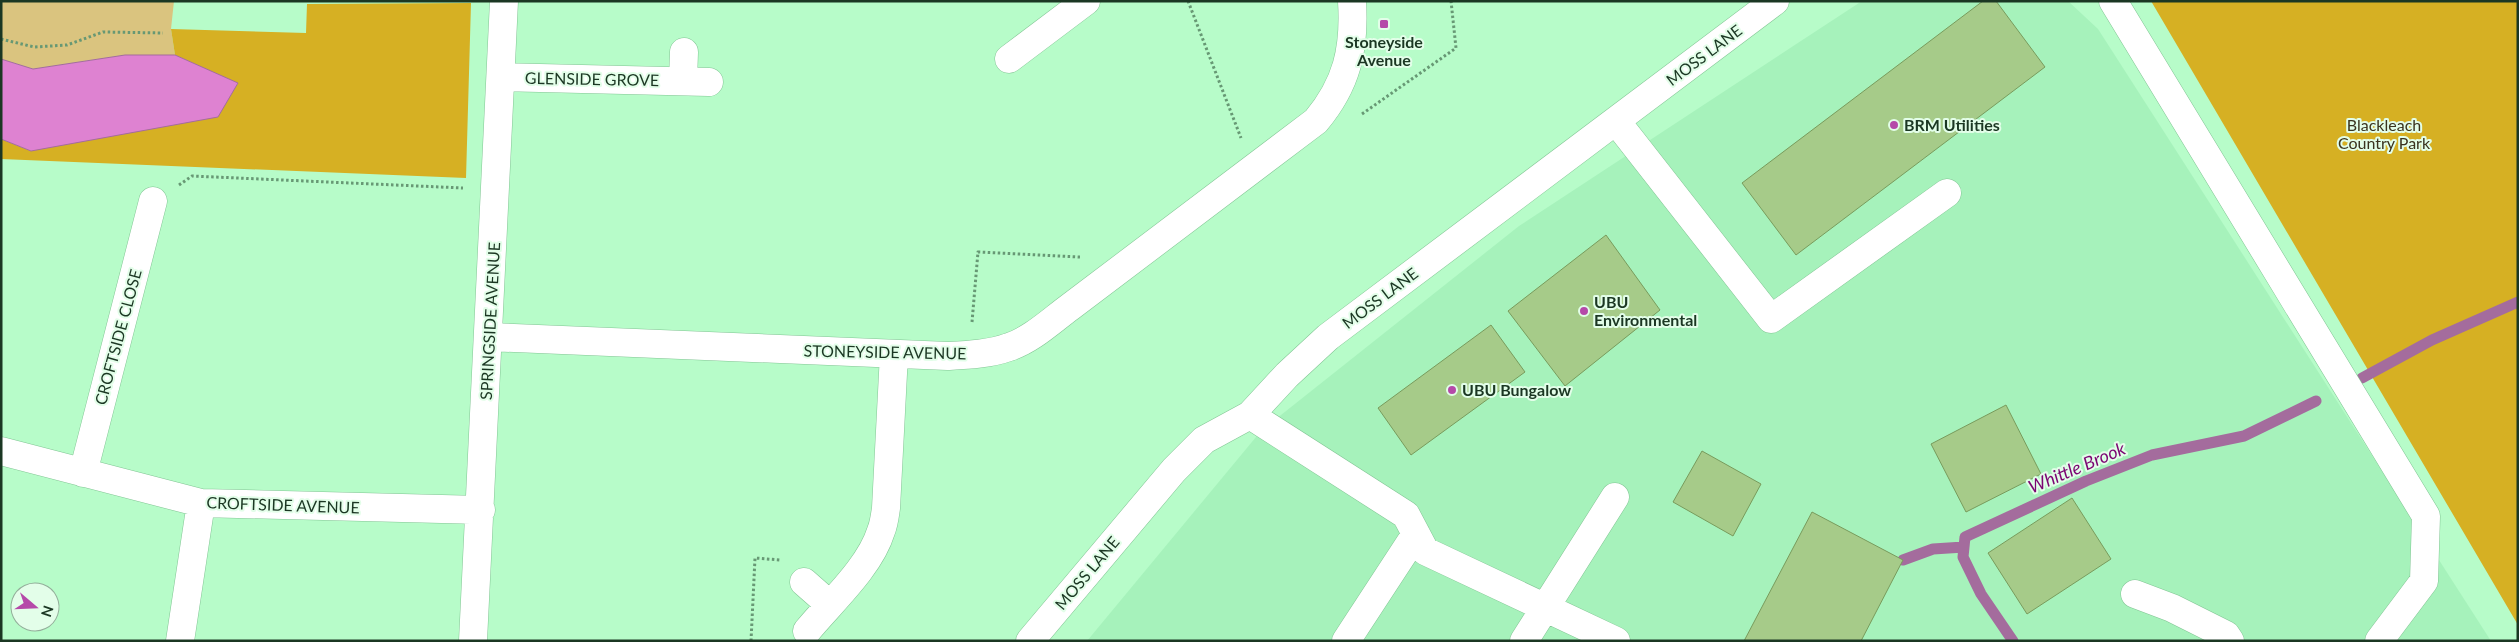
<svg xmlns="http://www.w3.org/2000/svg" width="2519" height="642" viewBox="0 0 2519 642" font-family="Lato,sans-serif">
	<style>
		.built { fill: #a6f2bb }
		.green { fill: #dac47f }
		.forest { fill: #d6b023 }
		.water { fill: #de82d1; stroke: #a46c9d }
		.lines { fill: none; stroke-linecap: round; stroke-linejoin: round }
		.stream { stroke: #a46c9d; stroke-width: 11 }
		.building { fill: #a6cb89; stroke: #789b5c }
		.minor-casing { stroke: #82c594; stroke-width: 29 }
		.path { stroke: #679874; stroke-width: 3; stroke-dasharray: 2.5 2.5; stroke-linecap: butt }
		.minor { stroke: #fff; stroke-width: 28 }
		.poi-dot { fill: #b549a9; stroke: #e3fee9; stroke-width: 2 }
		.labels { text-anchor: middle; stroke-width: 4; stroke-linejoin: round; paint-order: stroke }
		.poi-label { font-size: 16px; font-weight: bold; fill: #1b3723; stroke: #e3fee9; text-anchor: start }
		.street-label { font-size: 16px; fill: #1b3723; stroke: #e3fee9 }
		.park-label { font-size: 16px; fill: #3a331e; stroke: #e3fee9 }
		.water-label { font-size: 18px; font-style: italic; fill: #7b0572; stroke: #e3fee9 }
	</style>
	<rect width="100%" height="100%" fill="#b7fcc9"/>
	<path class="built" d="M 1862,1 L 2068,1 L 2098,29 L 2491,641 L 1087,641 L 1261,431 L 1519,226 Z"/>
	<path class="green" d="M 1,1 L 174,1 L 171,29 L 175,55 L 125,55 L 33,69 L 1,59 Z"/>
	<path class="forest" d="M 2151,1 L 2518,1 L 2518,625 Z
		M 471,3 L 466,178 L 1,159 L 1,139 L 31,151 L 238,84 L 175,55 L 171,29 L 306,33 L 307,4 Z"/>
	<path class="water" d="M 125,55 L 175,55 L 238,83 L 218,117 L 31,151 L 1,139 L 1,59 L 33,69 Z"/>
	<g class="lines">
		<path class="stream" d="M 2362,378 L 2432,340 L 2518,302
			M 1903,560 L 1933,549 L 1964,547
			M 2013,641 L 1981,594 L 1963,557 L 1965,537 L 2086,481 L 2152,455 L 2244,436 L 2316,401"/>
	</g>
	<path class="building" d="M 1983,1 L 1996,1 L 2045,67 L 1796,255 L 1742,183 Z
		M 1606,235 L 1660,310 L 1565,386 L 1508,311 Z
		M 1491,325 L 1525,372 L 1411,455 L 1378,408 Z
		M 2006,405 L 2041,474 L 1966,512 L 1931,444 Z
		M 1702,451 L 1761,484 L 1733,536 L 1673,502 Z
		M 2072,498 L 2111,559 L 2027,614 L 1988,553 Z
		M 1812,512 L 1903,560 L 1861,641 L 1744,641 Z"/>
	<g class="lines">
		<defs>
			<path id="minor" d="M 2113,1 L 2426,516 L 2424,581 L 2379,641
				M 1009,59 L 1086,1
				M 501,77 L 709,82
				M 683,81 L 684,52
				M 1616,121 L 1771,319 L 1947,193
				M 489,337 L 948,356 C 968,355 990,354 1009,347 C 1031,340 1051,321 1070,307 L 1316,121 C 1347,84 1355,49 1352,1
				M 1250,415 L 1406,515 L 1425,551 L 1616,641
				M 1,451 L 201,503 L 481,510
				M 83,473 L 153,201
				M 804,582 L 829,604
				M 2135,594 L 2172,608 L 2226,635 L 2230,641
				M 807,631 C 831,602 870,567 881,531 C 884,524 885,515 886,508 L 894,354
				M 180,641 L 201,503
				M 473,641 L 504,1
				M 1030,641 L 1174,470 L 1204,440 L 1250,415 L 1287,375 L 1328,337 L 1775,1
				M 1346,641 L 1416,534
				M 1524,641 L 1615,497"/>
		</defs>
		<use href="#minor" class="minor-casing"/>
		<path class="path" d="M 1188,1 L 1241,138
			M 1,39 L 34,47 L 67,45 L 103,32 L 163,33
			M 1362,114 L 1456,48 L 1451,1
			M 179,185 L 192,176 L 463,188
			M 972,322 L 978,252 L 1080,257
			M 751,641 L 755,558 L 780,560"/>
		<use href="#minor" class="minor"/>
	</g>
	<g class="poi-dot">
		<rect x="1379" y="19" width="10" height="10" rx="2.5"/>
		<circle cx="1894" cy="125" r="5"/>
		<circle cx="1584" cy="311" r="5"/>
		<circle cx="1452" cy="390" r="5"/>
	</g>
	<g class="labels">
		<g class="poi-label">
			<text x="1384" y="48" text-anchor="middle">Stoneyside<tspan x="1384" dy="18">Avenue</tspan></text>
			<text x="1904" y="131">BRM Utilities</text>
			<text x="1594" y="308">UBU<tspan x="1594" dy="18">Environmental</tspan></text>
			<text x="1462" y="396">UBU Bungalow</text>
		</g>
		<g class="street-label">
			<text transform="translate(1704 55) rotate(-37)" y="6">MOSS LANE</text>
			<text transform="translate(592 79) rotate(1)" y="6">GLENSIDE GROVE</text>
			<text transform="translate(1380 298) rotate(-37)" y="6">MOSS LANE</text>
			<text transform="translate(490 321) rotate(-87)" y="6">SPRINGSIDE AVENUE</text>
			<text transform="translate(118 337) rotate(-75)" y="6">CROFTSIDE CLOSE</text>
			<text transform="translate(885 352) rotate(1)" y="6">STONEYSIDE AVENUE</text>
			<text transform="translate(283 505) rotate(2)" y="6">CROFTSIDE AVENUE</text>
			<text transform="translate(1087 573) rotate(-50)" y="6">MOSS LANE</text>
		</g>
		<g class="park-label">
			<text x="2384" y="131">Blackleach<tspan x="2384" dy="18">Country Park</tspan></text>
		</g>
		<g class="water-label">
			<text transform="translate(2077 468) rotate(-23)" y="6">Whittle Brook</text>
		</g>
	</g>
	<rect width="2519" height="642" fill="none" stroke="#1b3723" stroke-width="5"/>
	<g transform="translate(35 607) rotate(109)"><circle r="24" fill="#e3fee9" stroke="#93ae9a"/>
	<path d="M0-4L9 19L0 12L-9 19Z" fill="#b549a9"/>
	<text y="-8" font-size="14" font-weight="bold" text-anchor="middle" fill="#1b3723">N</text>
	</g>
</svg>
